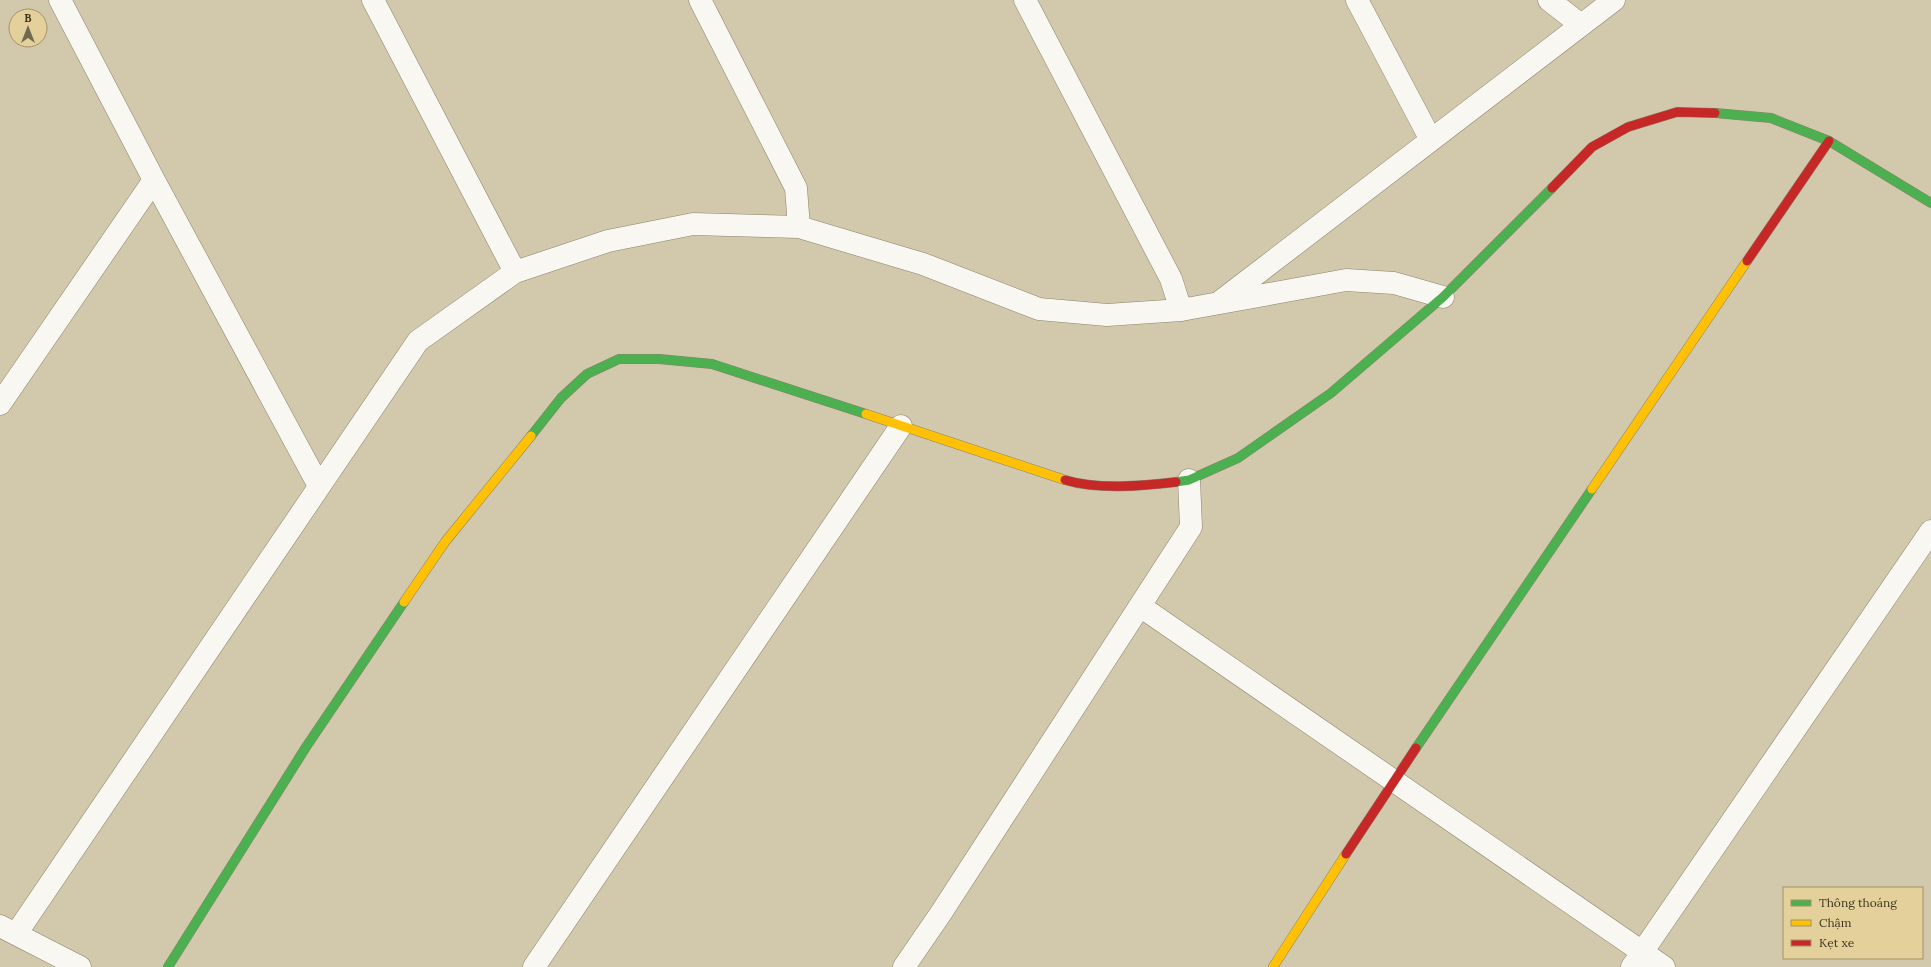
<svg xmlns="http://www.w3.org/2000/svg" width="1931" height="967" viewBox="0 0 1931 967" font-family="Lora,serif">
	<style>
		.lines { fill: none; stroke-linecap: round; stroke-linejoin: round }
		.street-casing { stroke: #8a826b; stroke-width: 23 }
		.fast-casing { stroke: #8a826b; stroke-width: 10 }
		.slow-casing { stroke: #8a826b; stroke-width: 10 }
		.jam-casing { stroke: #8a826b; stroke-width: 10 }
		.street { stroke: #f8f7f2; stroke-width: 22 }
		.fast { stroke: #4caf50; stroke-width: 9 }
		.slow { stroke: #ffc107; stroke-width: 9 }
		.jam { stroke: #c62828; stroke-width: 9 }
	</style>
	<rect width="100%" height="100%" fill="#d2c8ab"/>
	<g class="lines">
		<defs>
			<path id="street" d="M 60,0 L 154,180 L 319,486
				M 373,0 L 515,272
				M 700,0 L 796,188 L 799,227
				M 1025,0 L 1171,279 L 1181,310
				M 1357,0 L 1431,140
				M 1549,0 L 1581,25
				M 1221,301 L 1614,0
				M 0,404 L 154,180
				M 1140,606 L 1664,967
				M 0,926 L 80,967
				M 16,934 L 418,341 L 515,272 L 608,241 L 693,224 L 799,227 L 923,264 L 1039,309 L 1107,315 L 1181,310 L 1346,280 L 1394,283 L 1443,297
				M 534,967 L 901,426
				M 904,967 L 941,913 L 1191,527 L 1189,480
				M 1632,967 L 1931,531"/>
			<path id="fast" d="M 1715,113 L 1771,118 L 1829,141 L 1931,203
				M 531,436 L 561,398 L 587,374 L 619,359 L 659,359 L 712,364 L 866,414
				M 1176,482 L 1189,480 L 1238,458 L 1331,393 L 1443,297 L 1552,188
				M 1416,748 L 1592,489
				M 168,967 L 306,747 L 404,602"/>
			<path id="slow" d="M 866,414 L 1065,480
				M 1592,489 L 1747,261
				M 404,602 L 445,542 L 531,436
				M 1273,967 L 1346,854"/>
			<path id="jam" d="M 1552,188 L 1592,147 L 1628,127 L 1677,112 L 1715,113
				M 1747,261 L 1829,141
				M 1065,480 C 1098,490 1142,486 1176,482
				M 1346,854 L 1416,748"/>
		</defs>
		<use href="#street" class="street-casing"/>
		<use href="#fast" class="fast-casing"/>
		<use href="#slow" class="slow-casing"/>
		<use href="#jam" class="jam-casing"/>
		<use href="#street" class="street"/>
		<use href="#fast" class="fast"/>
		<use href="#slow" class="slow"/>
		<use href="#jam" class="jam"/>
	</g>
	<rect x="1783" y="887" width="140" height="72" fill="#e3d09a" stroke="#a19269"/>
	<rect x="1791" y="900" width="20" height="6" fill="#4caf50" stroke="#a19269"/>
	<text x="1819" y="907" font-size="12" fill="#3d351f">Thông thoáng</text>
	<rect x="1791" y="920" width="20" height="6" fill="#ffc107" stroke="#a19269"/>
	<text x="1819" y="927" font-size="12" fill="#3d351f">Chậm</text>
	<rect x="1791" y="940" width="20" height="6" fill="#c62828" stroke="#a19269"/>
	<text x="1819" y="947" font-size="12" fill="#3d351f">Kẹt xe</text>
	<g transform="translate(28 28)"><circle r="19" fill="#e3d09a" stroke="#a19269"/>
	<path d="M0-3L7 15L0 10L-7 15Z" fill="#716850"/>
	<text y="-6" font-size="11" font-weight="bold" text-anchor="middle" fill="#3d351f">B</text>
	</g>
</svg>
